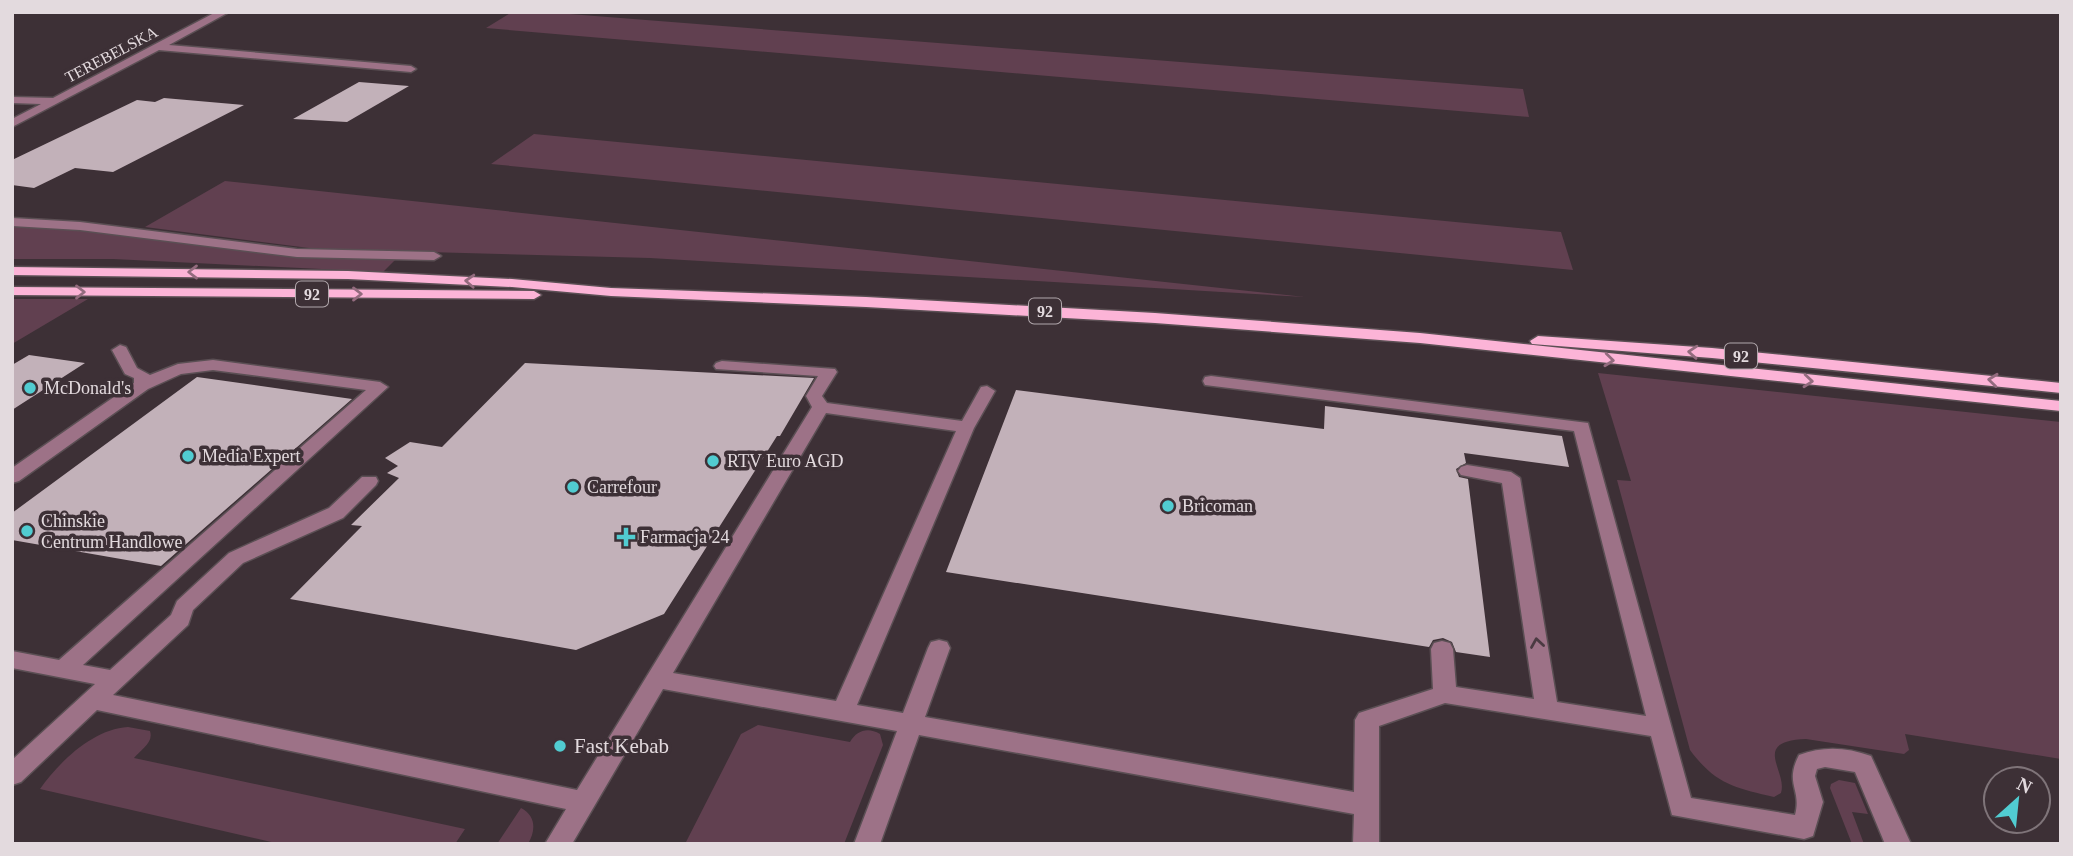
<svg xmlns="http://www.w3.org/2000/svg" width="2073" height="856" viewBox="0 0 2073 856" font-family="'Times New Roman',serif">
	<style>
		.green { fill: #614050 }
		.building { fill: #c2b1b9 }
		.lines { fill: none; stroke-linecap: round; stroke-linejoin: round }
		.minor-casing { stroke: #5b4f54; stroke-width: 3 }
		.major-casing { stroke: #5b4f54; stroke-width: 3 }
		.minor { fill: #9d7287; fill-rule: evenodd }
		.major { fill: #fcb4d7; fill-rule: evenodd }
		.oneway { stroke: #936b7e }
		.oneway2 { stroke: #4b3a42 }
		.poi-dot { fill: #51ccd1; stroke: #3d3036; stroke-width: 2.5 }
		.labels { text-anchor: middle; stroke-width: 7; stroke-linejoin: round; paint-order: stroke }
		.far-street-label { font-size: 16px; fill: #e3dade; stroke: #3d3036 }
		.shield { fill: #3d3036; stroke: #b1a7ac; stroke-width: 2 }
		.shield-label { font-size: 16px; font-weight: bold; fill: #e3dade }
		.poi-label { font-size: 18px; fill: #e3dade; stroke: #3d3036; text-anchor: start }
		.near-poi-label { font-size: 21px; fill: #e3dade; stroke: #3d3036; text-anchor: start }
	</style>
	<rect width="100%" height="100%" fill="#3d3036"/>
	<path class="green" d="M 512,12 L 544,12 L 1523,89 L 1529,117 L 486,28 Z
		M 534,134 L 1561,232 L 1573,270 L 491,164 Z
		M 225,181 L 1305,297 L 650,258 L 317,249 L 145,227 Z
		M 12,226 L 38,226 L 297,256 L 396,259 L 383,272 L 113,259 L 12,259 Z
		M 12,299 L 88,299 L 12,344 Z
		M 1598,373 L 2061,422 L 2061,759 L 1905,734 L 1909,750 L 1904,754 L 1806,739 C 1750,741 1788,771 1781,793 L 1774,797 C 1735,788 1715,784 1690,750 L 1617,480 L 1631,481 Z
		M 758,725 L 850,742 C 857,730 868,727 880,734 L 883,745 L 844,844 L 685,844 L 741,734 Z
		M 128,727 L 150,731 C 154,743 140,750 134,758 L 465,829 L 455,844 L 280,844 L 40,789 C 59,762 93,729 128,727 Z
		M 1839,780 L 1855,783 L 1868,814 L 1852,812 L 1864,844 L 1852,844 L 1830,788 L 1831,784 Z
		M 521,808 C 536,816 536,830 528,844 L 497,844 Z"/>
	<path class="building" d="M 359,82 L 409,86 L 347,122 L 293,119 Z
		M 164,98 L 244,105 L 113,172 L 75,168 L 34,188 L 12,185 L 12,160 L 137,100 L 155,102 Z
		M 29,355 L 85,363 L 12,410 L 12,365 Z
		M 525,363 L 814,378 L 780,436 L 777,436 L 664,614 L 576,650 L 290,599 L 362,526 L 351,525 L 399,478 L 387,473 L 398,466 L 385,458 L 410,442 L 442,447 Z
		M 197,377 L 352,399 L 161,566 L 12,540 L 12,513 Z
		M 1016,390 L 1324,429 L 1325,406 L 1562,436 L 1569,467 L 1464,453 L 1466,463 L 1456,469 L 1459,477 L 1468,479 L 1490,657 L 1456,652 L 1452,642 L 1443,638 L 1433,640 L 1429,647 L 946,572 Z"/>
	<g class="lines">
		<defs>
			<path id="minor" d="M 216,12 L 229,12 L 169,45 L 411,66 L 416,69 L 411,72 L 159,50 L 12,127 L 12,119 L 41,104 L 12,103 L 12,97 L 53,98 Z
				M 12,218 L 80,222 L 297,249 L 434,252 L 441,256 L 434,260 L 297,257 L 80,230 L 12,226 Z
				M 120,345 L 126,347 L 137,368 L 150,375 L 178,364 L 213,360 L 380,382 L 388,387 L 83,665 L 110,670 L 171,615 L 177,601 L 229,553 L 329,508 L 362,477 L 376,477 L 378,481 L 376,485 L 343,518 L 243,563 L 193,610 L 188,625 L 113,695 L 577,790 L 812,407 L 806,396 L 818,376 L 716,369 L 714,366 L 716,363 L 722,361 L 835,369 L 837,372 L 822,396 L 827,403 L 962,421 L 981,387 L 987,386 L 995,391 L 974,428 L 857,705 L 903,713 L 928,648 L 931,642 L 939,640 L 947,642 L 950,648 L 925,717 L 1354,792 L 1355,720 L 1359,713 L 1433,689 L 1431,649 L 1434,643 L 1442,641 L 1450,643 L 1453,649 L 1456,687 L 1534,699 L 1502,483 L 1461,475 L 1458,471 L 1461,467 L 1467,465 L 1511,472 L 1520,478 L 1557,702 L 1646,716 L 1574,431 L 1205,385 L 1203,381 L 1205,377 L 1211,376 L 1588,423 L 1691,798 L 1795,815 C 1802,789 1784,784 1799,755 C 1823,746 1846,747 1871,756 L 1911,844 L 1885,844 L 1855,772 L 1825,767 L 1817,769 L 1815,776 L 1823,802 L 1813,836 L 1804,839 L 1672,815 L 1651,736 L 1445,703 L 1379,726 L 1379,844 L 1353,844 L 1354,814 L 919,735 L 880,844 L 854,844 L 897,731 L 663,689 L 572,844 L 545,844 L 566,809 L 97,710 L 21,782 L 12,785 L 12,760 L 95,684 L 12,668 L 12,651 L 59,660 L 366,390 L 213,370 L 181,374 L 148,389 L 19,481 L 12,483 L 12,468 L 134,383 L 134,378 L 125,374 L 112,350 ZM 826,413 L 956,431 L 836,701 L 673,673 Z"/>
			<path id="major" d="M 12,267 L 348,271 L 512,279 L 611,288 L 866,297 L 1155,313 L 1420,333 L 2061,401 L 2061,411 L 1420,343 L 1155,323 L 866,307 L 611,296 L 512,287 L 348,279 L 12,275 Z
				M 12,287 L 534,291 L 541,295 L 534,299 L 12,295 Z
				M 1538,336 L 1712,348 L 2061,383 L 2061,393 L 1712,358 L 1532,344 L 1530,341 Z"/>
		</defs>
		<use href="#minor" class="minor-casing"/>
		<use href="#major" class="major-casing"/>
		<use href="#minor" class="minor"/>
		<use href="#major" class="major"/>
	</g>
	<defs><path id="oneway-chevron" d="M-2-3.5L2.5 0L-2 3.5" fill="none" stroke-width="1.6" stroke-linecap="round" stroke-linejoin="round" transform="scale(1.75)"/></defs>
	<g class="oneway">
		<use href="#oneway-chevron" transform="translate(193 272) rotate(-180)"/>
		<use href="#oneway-chevron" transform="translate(470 281) rotate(-177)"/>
		<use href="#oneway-chevron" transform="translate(80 292)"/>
		<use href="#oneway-chevron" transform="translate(357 294)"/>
		<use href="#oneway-chevron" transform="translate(1693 352) rotate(-176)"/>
		<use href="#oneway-chevron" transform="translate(1609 360) rotate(6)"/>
		<use href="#oneway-chevron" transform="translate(1993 380) rotate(-174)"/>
		<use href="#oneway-chevron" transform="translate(1808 381) rotate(5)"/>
	</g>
	<use class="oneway2" href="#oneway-chevron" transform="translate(1537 643) rotate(-99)"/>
	<g class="poi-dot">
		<circle cx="30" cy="388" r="7"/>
		<circle cx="188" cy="456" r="7"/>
		<circle cx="713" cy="461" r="7"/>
		<circle cx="573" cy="487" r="7"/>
		<circle cx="1168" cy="506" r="7"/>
		<circle cx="27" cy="531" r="7"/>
		<path d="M622.5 526.5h7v7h7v7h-7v7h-7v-7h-7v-7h7z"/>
		<circle cx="560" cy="746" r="7"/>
	</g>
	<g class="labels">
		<g class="far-street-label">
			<text transform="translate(111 54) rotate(-28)" y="6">TEREBELSKA</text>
		</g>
		<g class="shield">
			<rect x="296" y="281.5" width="32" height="25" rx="5"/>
			<rect x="1029" y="298.5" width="32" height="25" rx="5"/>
			<rect x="1725" y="343.5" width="32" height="25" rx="5"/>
		</g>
		<g class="shield-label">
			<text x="312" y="300">92</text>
			<text x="1045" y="317">92</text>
			<text x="1741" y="362">92</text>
		</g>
		<g class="poi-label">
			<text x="44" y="394">McDonald's</text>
			<text x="202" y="462">Media Expert</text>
			<text x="727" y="467">RTV Euro AGD</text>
			<text x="587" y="493">Carrefour</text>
			<text x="1182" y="512">Bricoman</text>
			<text x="41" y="527">Chinskie<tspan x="41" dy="21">Centrum Handlowe</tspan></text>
			<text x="640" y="543">Farmacja 24</text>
		</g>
		<g class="near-poi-label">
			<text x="574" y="753">Fast Kebab</text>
		</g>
	</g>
	<rect width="2073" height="856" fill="none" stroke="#e3dade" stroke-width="28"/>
	<g transform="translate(2017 800) rotate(27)"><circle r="33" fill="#3d3036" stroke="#7f7479" stroke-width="2"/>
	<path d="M0-5L12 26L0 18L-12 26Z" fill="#51ccd1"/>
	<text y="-10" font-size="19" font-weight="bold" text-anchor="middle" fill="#e3dade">N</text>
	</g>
</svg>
